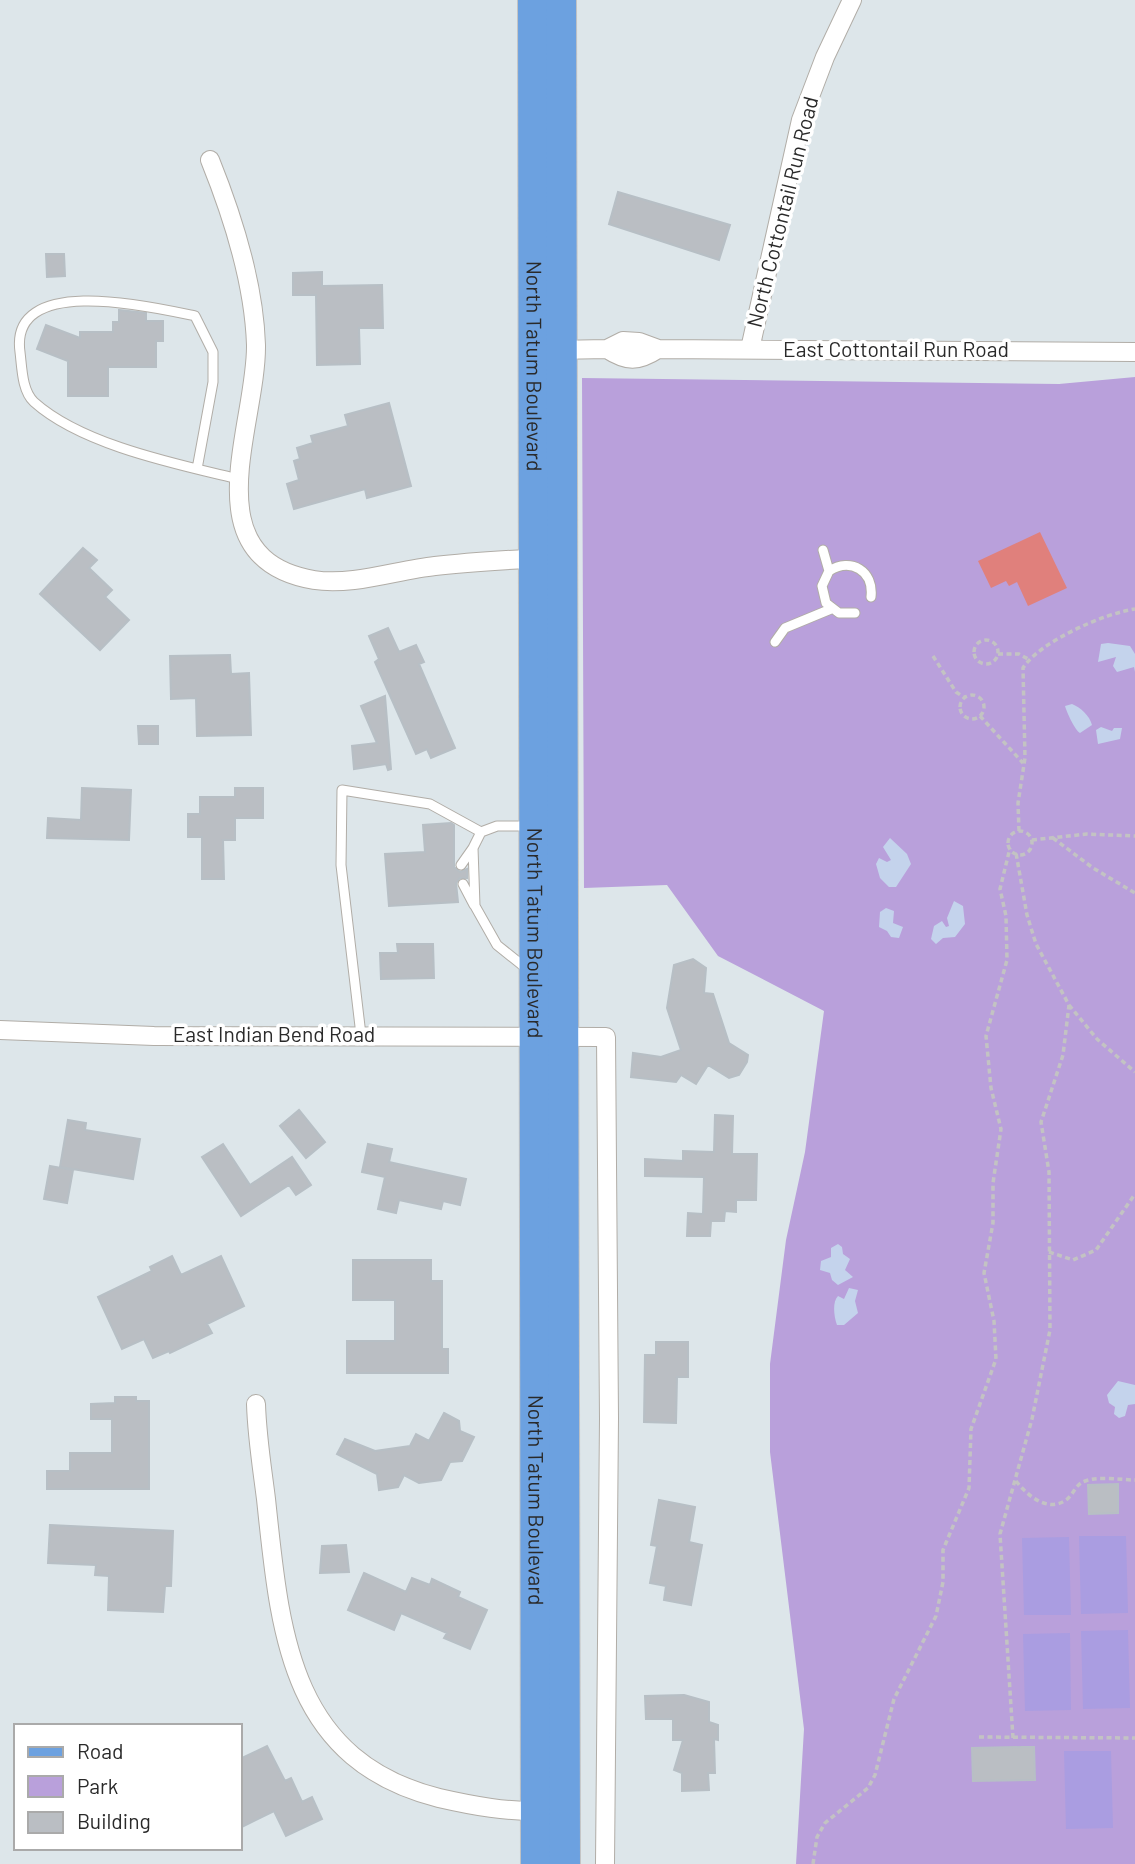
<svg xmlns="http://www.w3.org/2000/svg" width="1135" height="1864" viewBox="0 0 1135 1864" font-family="Barlow,sans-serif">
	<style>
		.green { fill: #b9a0db }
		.sand { fill: #c4d3ec }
		.pitch { fill: #aa9de1 }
		.water { fill: #e0807c }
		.building { fill: #babec3; stroke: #b7bfc5; stroke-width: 2 }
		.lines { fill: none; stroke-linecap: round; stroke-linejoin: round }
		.lane-casing { stroke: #b1ada7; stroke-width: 11 }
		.street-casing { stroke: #b1ada7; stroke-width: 20 }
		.primary-casing { stroke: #c3c3c3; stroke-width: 32 }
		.path { stroke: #c3c3c3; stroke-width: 3.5; stroke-dasharray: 5 3.5; stroke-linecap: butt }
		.lane { stroke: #fff; stroke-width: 9 }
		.street { stroke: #fff; stroke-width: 18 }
		.primary { stroke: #6ca1e0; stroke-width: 30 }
		.labels { text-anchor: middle; stroke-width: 7; stroke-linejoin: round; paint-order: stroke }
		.street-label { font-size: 21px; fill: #2a2a2a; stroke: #fff }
	</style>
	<rect width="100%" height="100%" fill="#dde6ea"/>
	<path class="green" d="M 1135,377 L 1135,1864 L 796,1864 L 804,1729 L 770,1452 L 770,1364 L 786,1240 L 805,1152 L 824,1011 L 718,956 L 667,885 L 584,888 L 582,378 L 1059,384 Z"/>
	<path class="sand" d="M 1108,643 L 1130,646 L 1135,654 L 1135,672 L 1134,667 L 1117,672 L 1113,666 L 1116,657 L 1098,662 L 1101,644 Z
		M 1072,704 C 1080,707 1090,716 1092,725 L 1080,733 C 1075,730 1067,713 1065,706 Z
		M 1101,727 L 1112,731 L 1114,728 L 1122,728 L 1120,739 L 1098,744 L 1096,730 Z
		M 890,838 L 907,854 L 911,864 L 896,887 L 889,887 L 880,878 L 876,864 L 879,858 L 887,862 L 891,860 L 883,847 Z
		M 954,901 L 963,906 L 965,924 L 955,937 L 943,938 L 936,944 L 931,939 L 934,926 L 942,921 L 946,927 L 949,926 L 947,918 Z
		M 886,908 L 894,911 L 893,923 L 903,927 L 899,938 L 891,937 L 887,931 L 879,927 L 880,912 Z
		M 838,1244 L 842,1247 L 843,1254 L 850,1259 L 845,1270 L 853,1277 L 838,1285 L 832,1280 L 830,1273 L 820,1270 L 821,1261 L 831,1257 L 831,1248 Z
		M 849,1288 L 858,1290 L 855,1301 L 858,1313 L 844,1325 L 837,1325 C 834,1317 832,1302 838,1296 L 844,1299 Z
		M 1118,1381 L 1135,1385 L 1135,1404 L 1128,1405 L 1125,1416 L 1119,1418 L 1114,1414 L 1115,1407 L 1109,1403 L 1107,1395 Z"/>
	<path class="pitch" d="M 1079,1536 L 1126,1536 L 1128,1613 L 1081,1614 Z
		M 1069,1537 L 1071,1615 L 1024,1615 L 1022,1538 Z
		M 1128,1630 L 1130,1708 L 1083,1709 L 1081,1631 Z
		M 1070,1633 L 1071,1710 L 1025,1711 L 1023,1634 Z
		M 1064,1751 L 1111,1751 L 1113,1828 L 1066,1829 Z"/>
	<path class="water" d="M 1040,532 L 1067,588 L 1028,606 L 1017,582 L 1009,586 L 1006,581 L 991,588 L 978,561 Z"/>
	<path class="building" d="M 618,192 L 730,225 L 719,260 L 609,224 Z
		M 46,254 L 64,254 L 65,276 L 47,277 Z
		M 322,272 L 322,286 L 382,285 L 383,328 L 359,328 L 360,364 L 317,365 L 316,295 L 293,295 L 293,273 Z
		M 119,310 L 146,313 L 146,321 L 163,321 L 163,341 L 156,341 L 156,367 L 108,367 L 108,396 L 68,396 L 68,361 L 37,349 L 46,325 L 80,338 L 80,332 L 113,332 L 113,322 L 119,322 Z
		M 389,403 L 411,486 L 367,498 L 365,489 L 294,509 L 287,484 L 299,480 L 294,461 L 300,459 L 297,448 L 313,443 L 311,436 L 348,426 L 345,415 Z
		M 83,548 L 97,560 L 89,568 L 112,590 L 105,597 L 129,620 L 100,650 L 40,594 Z
		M 388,628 L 399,652 L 416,645 L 424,662 L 419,664 L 455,748 L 431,758 L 427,749 L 416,754 L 375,662 L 379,659 L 369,636 Z
		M 230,655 L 231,674 L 249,673 L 251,735 L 197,736 L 196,698 L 171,699 L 170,656 Z
		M 385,696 L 391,769 L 388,770 L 386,764 L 354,769 L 352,746 L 377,743 L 361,706 Z
		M 138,726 L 158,726 L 158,744 L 139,744 Z
		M 82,788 L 131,790 L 129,840 L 47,838 L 48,818 L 81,820 Z
		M 235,788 L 263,788 L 263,818 L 235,818 L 235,840 L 223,840 L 224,879 L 202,879 L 202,837 L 188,837 L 188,814 L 200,814 L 200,797 L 235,797 Z
		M 451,823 L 454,825 L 454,867 L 460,872 L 467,869 L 467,878 L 460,878 L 456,883 L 458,902 L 389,906 L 385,854 L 425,852 L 423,825 Z
		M 397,944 L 433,944 L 434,978 L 381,979 L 380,953 L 398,953 Z
		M 693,959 L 706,968 L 704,993 L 713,994 L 729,1043 L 748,1055 L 747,1062 L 739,1075 L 729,1078 L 708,1065 L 696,1084 L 681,1075 L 676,1082 L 631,1077 L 633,1053 L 661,1057 L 681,1050 L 667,1008 L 674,965 Z
		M 299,1110 L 325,1142 L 306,1158 L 280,1126 Z
		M 715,1115 L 733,1116 L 732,1154 L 757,1154 L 756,1200 L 736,1200 L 736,1212 L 725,1211 L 724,1221 L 711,1221 L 710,1236 L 687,1236 L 688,1213 L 703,1214 L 704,1177 L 645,1176 L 645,1159 L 683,1161 L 683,1151 L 714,1152 Z
		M 68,1120 L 86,1123 L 85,1130 L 140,1139 L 133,1179 L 60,1167 Z
		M 223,1144 L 250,1185 L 292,1157 L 311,1185 L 296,1195 L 289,1185 L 241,1216 L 202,1157 Z
		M 368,1144 L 392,1149 L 389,1162 L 466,1179 L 460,1205 L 443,1201 L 441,1209 L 399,1200 L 396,1213 L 378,1209 L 385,1177 L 362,1172 Z
		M 50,1166 L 73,1170 L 67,1203 L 44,1199 Z
		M 172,1256 L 181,1275 L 221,1256 L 244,1306 L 207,1324 L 212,1333 L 170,1353 L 169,1351 L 153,1358 L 144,1339 L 122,1349 L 98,1297 L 152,1271 L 150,1267 Z
		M 353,1260 L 431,1260 L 431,1281 L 442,1281 L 442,1349 L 448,1349 L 448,1373 L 347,1373 L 347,1341 L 395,1341 L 395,1300 L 353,1300 Z
		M 656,1342 L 688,1342 L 688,1377 L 677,1377 L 676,1423 L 644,1422 L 645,1355 L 656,1355 Z
		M 115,1397 L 136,1397 L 136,1401 L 149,1401 L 149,1489 L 47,1489 L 47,1471 L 70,1471 L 70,1453 L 112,1453 L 112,1419 L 91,1419 L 91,1404 L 115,1403 Z
		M 444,1413 L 459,1421 L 460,1431 L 474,1437 L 462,1461 L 450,1462 L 441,1480 L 419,1483 L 404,1475 L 398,1487 L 379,1490 L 377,1474 L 337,1454 L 345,1439 L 375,1451 L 410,1446 L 416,1434 L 429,1441 Z
		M 1118,1484 L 1118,1513 L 1089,1514 L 1088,1485 Z
		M 659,1500 L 695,1507 L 689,1542 L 702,1545 L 691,1605 L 664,1600 L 666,1586 L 650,1583 L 657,1546 L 651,1545 Z
		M 50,1525 L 173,1531 L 171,1586 L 165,1586 L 163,1612 L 108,1610 L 109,1576 L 95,1575 L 96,1565 L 48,1563 Z
		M 346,1545 L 349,1572 L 320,1573 L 322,1546 Z
		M 364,1573 L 406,1592 L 412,1578 L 430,1585 L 432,1579 L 460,1592 L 458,1597 L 487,1610 L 470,1649 L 444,1638 L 447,1633 L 401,1613 L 394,1630 L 348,1610 Z
		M 684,1695 L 709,1702 L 709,1722 L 718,1725 L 718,1740 L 714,1739 L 715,1773 L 708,1773 L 709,1790 L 682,1791 L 682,1773 L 674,1770 L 683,1740 L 673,1740 L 673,1719 L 646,1719 L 645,1696 Z
		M 267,1746 L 285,1781 L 291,1778 L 302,1802 L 312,1797 L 322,1819 L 286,1836 L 274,1811 L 240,1828 L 240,1759 Z
		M 1023,1747 L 1034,1747 L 1035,1780 L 973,1781 L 972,1748 Z"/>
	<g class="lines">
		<defs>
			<path id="lane" d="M 197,469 L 213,382 L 213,352 L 195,316 C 153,307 9,273 20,352 C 22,368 22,391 34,402 C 82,445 176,464 238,479
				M 823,550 L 829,571
				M 855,613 L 839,613 L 826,603 L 822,586 L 829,571 C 851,557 874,571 871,597
				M 775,642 L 785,628 L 831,609
				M 461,865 L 473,848
				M 463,884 L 474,905
				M 527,969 L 497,945 L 475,906 L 473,848 L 481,832 L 497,826 L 530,826
				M 361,1035 L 341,865 L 342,790 L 430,804 L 481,832"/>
			<path id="street" d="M 210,160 C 233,217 254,283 256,345 C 257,425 190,559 314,580 C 353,586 397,570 435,566 C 470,562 506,560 541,558
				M 607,349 C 627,362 638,362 658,349
				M 750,349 L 801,120 L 825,57 L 852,0
				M 554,350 L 607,349 L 623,341 L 639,342 L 658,349 L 1135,352
				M 0,1030 L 154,1036 L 606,1037 L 609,1418 L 605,1864
				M 256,1404 C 257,1437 262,1467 266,1499 C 280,1630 288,1760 439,1798 C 474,1806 507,1812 544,1811"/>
			<g id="primary">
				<path id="s1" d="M 533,0 L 536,1864"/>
				<path d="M 561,0 L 565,1864"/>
			</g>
		</defs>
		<use href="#lane" class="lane-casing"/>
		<use href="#street" class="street-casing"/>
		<use href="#primary" class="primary-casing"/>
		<path class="path" d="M974 652a12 12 0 1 1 24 0a12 12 0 1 1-24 0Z
			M 998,654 L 1019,654 L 1028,659
			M 933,656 L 956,692 L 965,698
			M960 707a12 12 0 1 1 24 0a12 12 0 1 1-24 0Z
			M 980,716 L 1023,763
			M 1019,831 L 1018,803 L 1025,758 L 1023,668 C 1039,642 1105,613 1135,609
			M1008 843a12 12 0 1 1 24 0a12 12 0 1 1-24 0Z
			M 1053,838 L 1093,868 L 1135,893
			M 1032,840 L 1087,834 L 1135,836
			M 1069,1005 L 1097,1039 L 1135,1072
			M 1049,1252 L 1073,1260 L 1096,1250 L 1135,1194
			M 1016,1481 C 1027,1495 1047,1513 1066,1500 C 1072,1496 1075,1487 1081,1483 C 1093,1475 1121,1480 1135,1480
			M 979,1737 L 1135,1738
			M 1013,1738 L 1000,1534 L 1032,1419 L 1050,1330 L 1049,1172 L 1041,1122 L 1063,1055 L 1069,1005 L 1036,944 L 1027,915 L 1016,853
			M 813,1864 L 817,1837 L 825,1823 L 868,1788 L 875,1775 L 894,1699 L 936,1616 L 943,1582 L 943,1550 L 969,1488 L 971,1429 L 996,1359 L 994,1321 L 984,1273 L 993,1223 L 993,1183 L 1001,1129 L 991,1088 L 986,1036 L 1007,960 L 1006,916 L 1000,889 L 1010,848"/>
		<use href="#lane" class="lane"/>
		<use href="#street" class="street"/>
		<use href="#primary" class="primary"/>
	</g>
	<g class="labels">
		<g class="street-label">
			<text transform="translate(783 212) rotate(-76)" y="7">North Cottontail Run Road</text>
			<text x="896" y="357">East Cottontail Run Road</text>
			<text dy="7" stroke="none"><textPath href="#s1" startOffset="366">North Tatum Boulevard</textPath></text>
			<text dy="7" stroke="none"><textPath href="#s1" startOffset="933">North Tatum Boulevard</textPath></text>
			<text x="274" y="1042">East Indian Bend Road</text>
			<text dy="7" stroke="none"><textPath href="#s1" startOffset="1500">North Tatum Boulevard</textPath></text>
		</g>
	</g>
	<rect x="14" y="1724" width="228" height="126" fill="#ffffff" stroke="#aaaaaa" stroke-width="2"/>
	<rect x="28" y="1747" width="35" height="10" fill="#6ca1e0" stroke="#aaaaaa" stroke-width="2"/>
	<text x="77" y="1759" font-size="21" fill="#2a2a2a">Road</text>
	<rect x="28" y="1776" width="35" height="21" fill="#b9a0db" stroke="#aaaaaa" stroke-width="2"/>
	<text x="77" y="1794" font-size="21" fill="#2a2a2a">Park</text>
	<rect x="28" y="1812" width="35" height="21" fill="#babec3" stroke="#aaaaaa" stroke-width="2"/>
	<text x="77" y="1829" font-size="21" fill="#2a2a2a">Building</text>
</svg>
